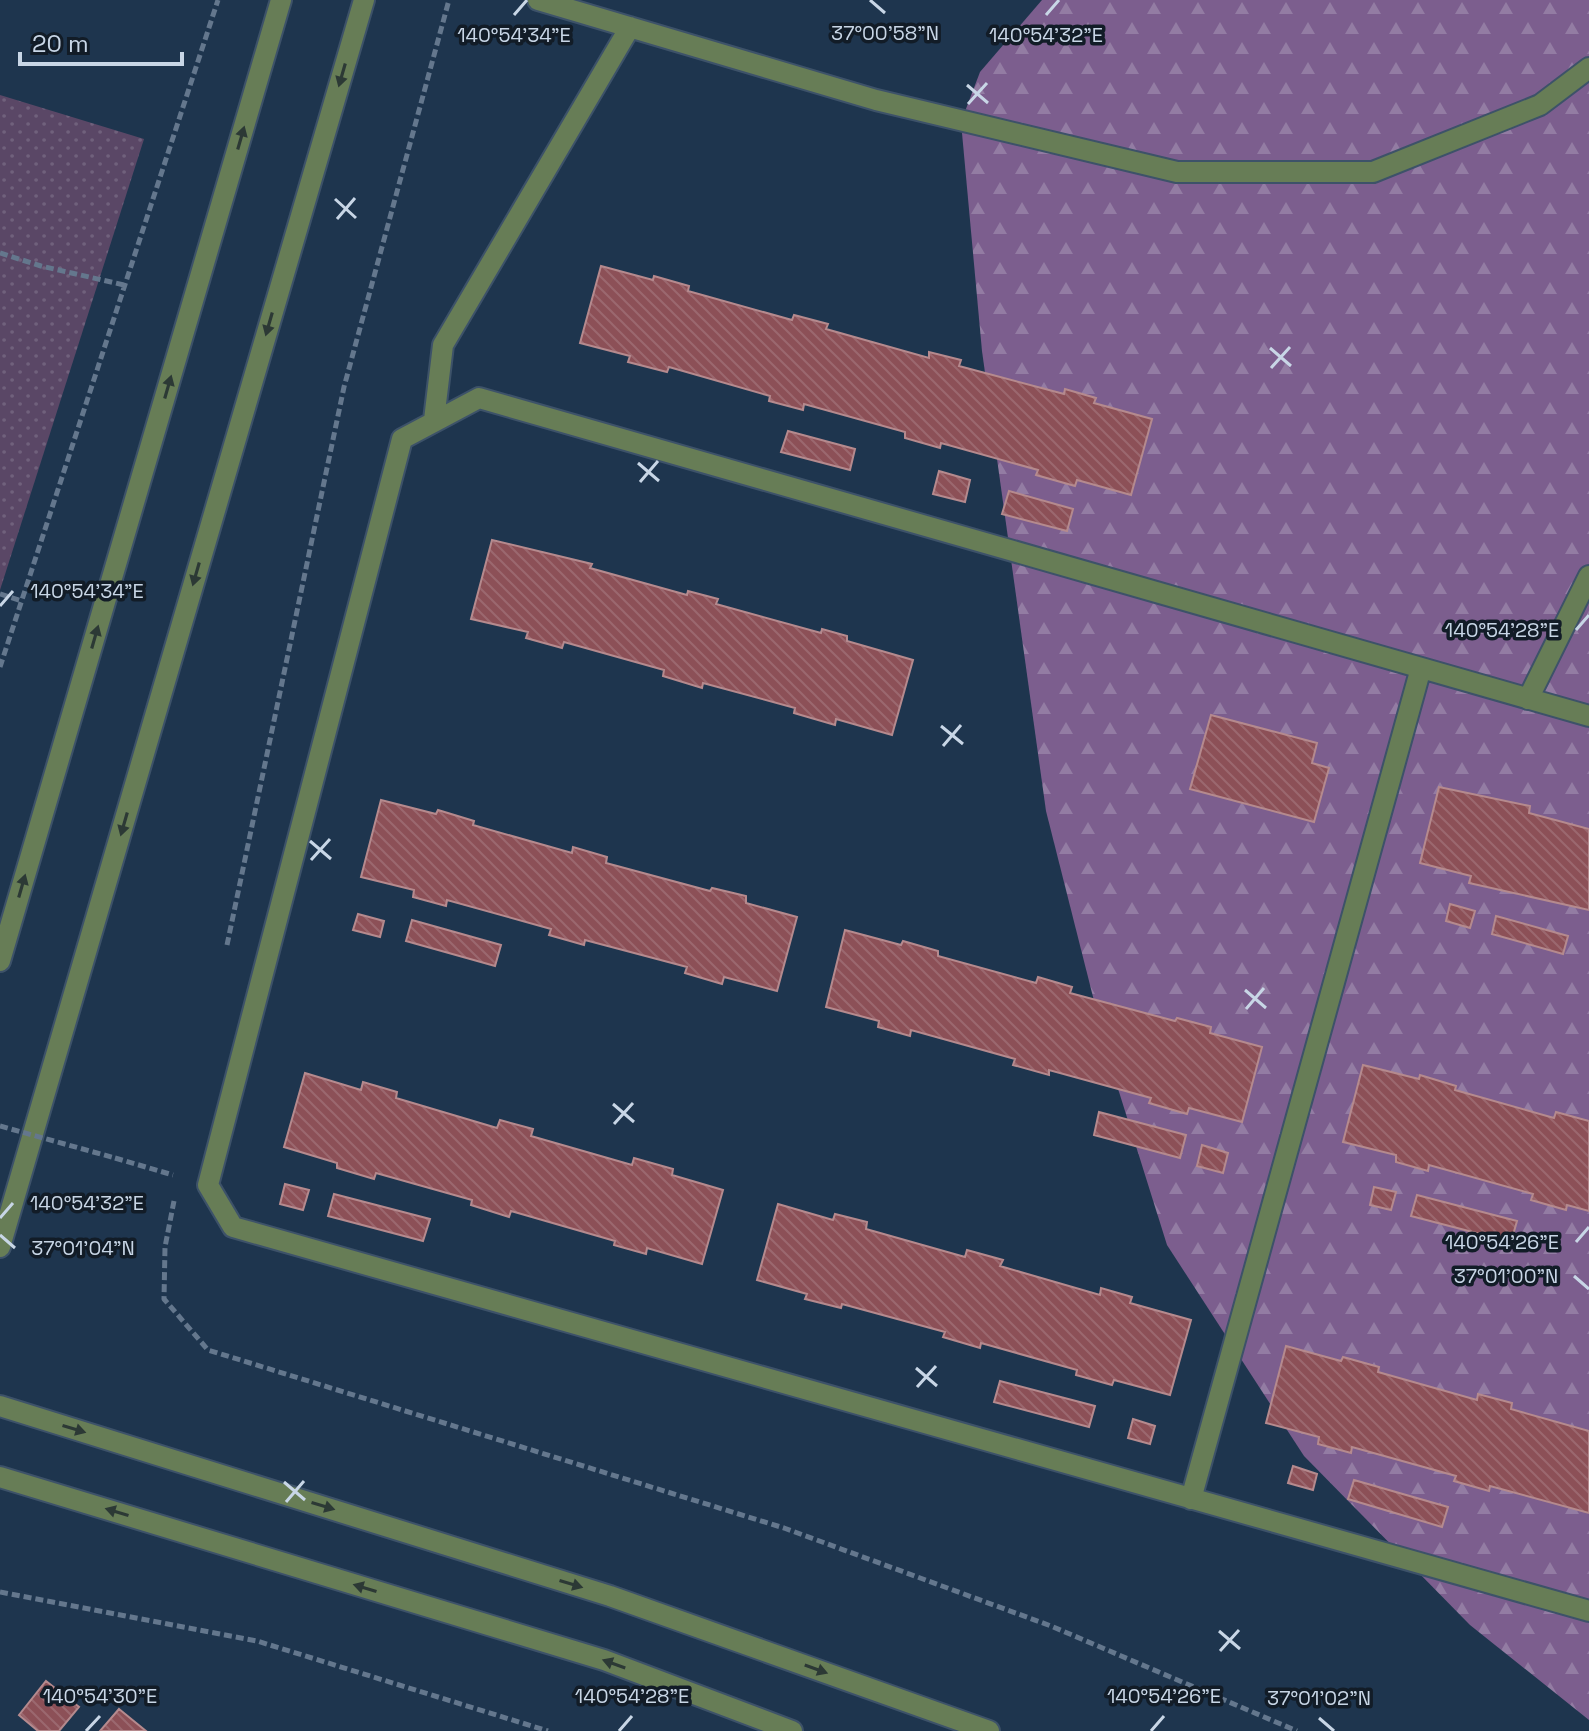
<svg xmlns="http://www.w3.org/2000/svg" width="1589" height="1731" viewBox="0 0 1589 1731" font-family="'Space Grotesk',sans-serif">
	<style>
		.forest { fill: url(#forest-firs) }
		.park { fill: url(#park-dots) }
		.building { fill: url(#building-back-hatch); stroke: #b58a8e; stroke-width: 2 }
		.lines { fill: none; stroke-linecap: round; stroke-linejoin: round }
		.minor-casing { stroke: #3d5269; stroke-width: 24 }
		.path { stroke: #64778d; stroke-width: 5; stroke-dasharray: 8 4; stroke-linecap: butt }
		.minor { stroke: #677d56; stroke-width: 20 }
		.path-bridge { stroke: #64778d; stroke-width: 5; stroke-dasharray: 8 4; stroke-linecap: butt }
		.oneway { fill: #2c3935 }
		.ticks { fill: none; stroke: #c8d6e6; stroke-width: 3 }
		.ticks-label { font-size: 20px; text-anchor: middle; fill: #c8d6e6; stroke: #121c27; stroke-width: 7; stroke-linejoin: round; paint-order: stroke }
	</style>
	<defs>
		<pattern id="forest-firs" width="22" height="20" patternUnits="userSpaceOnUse" patternTransform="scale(2)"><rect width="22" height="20" fill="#7c5e8e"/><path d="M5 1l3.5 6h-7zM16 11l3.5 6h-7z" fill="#937ca3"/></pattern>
		<pattern id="park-dots" width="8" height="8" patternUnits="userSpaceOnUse" patternTransform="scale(2)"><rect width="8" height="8" fill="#5a4766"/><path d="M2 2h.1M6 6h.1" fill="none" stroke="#70617c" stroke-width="1.8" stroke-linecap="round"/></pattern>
		<pattern id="building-back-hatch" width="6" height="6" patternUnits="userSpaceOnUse" patternTransform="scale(2)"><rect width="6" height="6" fill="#8c5057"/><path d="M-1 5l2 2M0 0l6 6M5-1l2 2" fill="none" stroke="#9b686f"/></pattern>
	</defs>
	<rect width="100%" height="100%" fill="#1e354e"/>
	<path class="forest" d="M 1042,0 L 1589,0 L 1589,1720 L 1470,1625 L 1304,1456 L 1167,1245 L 1109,1060 L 1046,811 L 982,351 L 961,122 L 980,72 Z"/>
	<path class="park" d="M 0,95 L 144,139 L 0,590 Z"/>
	<path class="building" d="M 601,266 L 653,280 L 654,276 L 689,286 L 688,291 L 792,320 L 794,315 L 828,324 L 826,329 L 929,358 L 929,352 L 961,360 L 959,366 L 1064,394 L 1065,389 L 1096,398 L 1094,403 L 1152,419 L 1131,495 L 1077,480 L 1075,486 L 1036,475 L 1038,470 L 941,443 L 940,448 L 905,438 L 905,432 L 804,404 L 803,410 L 769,401 L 770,396 L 669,367 L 667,372 L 628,362 L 630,356 L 580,343 Z
		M 788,431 L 855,449 L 850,470 L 781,452 Z
		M 939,471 L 970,480 L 965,502 L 933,494 Z
		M 1009,491 L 1073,509 L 1067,531 L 1002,514 Z
		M 492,540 L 592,564 L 590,568 L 687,595 L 688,591 L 718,599 L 716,604 L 821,633 L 822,629 L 847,636 L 847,641 L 913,660 L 892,735 L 836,719 L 835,725 L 794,713 L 795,708 L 703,683 L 702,688 L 663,676 L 664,670 L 564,642 L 562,648 L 526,638 L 528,632 L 471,619 Z
		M 1211,715 L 1317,743 L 1312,763 L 1329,768 L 1314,822 L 1190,789 Z
		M 1439,787 L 1530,806 L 1529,813 L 1589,829 L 1589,910 L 1469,883 L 1471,876 L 1420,863 Z
		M 381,800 L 436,814 L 438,810 L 474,821 L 473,825 L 572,853 L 573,847 L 607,857 L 606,863 L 710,891 L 712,888 L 746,896 L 746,903 L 797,917 L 777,991 L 724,977 L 722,984 L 685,973 L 687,967 L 585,940 L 584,945 L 549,935 L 551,929 L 447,900 L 446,906 L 413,897 L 414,890 L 361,877 Z
		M 1450,904 L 1475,911 L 1470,928 L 1446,921 Z
		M 358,914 L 384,921 L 380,937 L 353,930 Z
		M 1496,916 L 1568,936 L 1563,954 L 1492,934 Z
		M 412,920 L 501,945 L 495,966 L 406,941 Z
		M 845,930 L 901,945 L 903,941 L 938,951 L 938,956 L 1036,983 L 1038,977 L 1072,987 L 1070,993 L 1175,1021 L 1177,1018 L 1211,1027 L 1210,1033 L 1262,1047 L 1242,1122 L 1189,1108 L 1187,1114 L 1149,1103 L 1151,1098 L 1049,1070 L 1049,1075 L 1013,1065 L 1015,1059 L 911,1030 L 910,1036 L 878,1027 L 879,1021 L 826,1007 Z
		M 1363,1065 L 1419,1079 L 1420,1075 L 1456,1086 L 1455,1090 L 1554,1118 L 1556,1112 L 1589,1121 L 1589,1211 L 1567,1205 L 1566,1210 L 1531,1200 L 1533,1194 L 1429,1165 L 1428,1171 L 1396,1162 L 1396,1155 L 1343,1142 Z
		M 305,1073 L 361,1090 L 363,1082 L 397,1092 L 396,1098 L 497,1128 L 500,1120 L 533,1129 L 531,1136 L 632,1165 L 634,1158 L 673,1169 L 672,1175 L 723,1190 L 702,1264 L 647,1248 L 646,1254 L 614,1245 L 615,1241 L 511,1211 L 509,1217 L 471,1205 L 472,1200 L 376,1173 L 374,1179 L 337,1168 L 337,1163 L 284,1147 Z
		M 1099,1112 L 1186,1135 L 1180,1158 L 1094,1135 Z
		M 1202,1145 L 1228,1153 L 1223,1173 L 1197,1166 Z
		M 285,1184 L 309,1190 L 303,1210 L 280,1204 Z
		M 1374,1187 L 1396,1192 L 1391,1210 L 1370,1205 Z
		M 334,1194 L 430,1219 L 423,1241 L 328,1216 Z
		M 1417,1195 L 1517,1221 L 1511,1242 L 1411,1216 Z
		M 778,1204 L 833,1220 L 835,1214 L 867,1222 L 866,1229 L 965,1257 L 967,1250 L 1003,1260 L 1000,1266 L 1100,1295 L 1101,1288 L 1132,1297 L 1130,1303 L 1191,1320 L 1170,1395 L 1114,1380 L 1112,1385 L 1076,1375 L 1077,1370 L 981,1343 L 980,1348 L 943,1337 L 945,1332 L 842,1304 L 841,1308 L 805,1299 L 807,1294 L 757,1280 Z
		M 1286,1346 L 1341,1361 L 1343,1357 L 1379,1367 L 1378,1372 L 1477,1400 L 1478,1394 L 1512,1403 L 1511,1409 L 1589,1431 L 1589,1513 L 1490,1486 L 1489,1491 L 1454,1481 L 1456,1476 L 1352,1447 L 1351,1453 L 1318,1444 L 1319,1437 L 1266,1423 Z
		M 1000,1381 L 1095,1406 L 1089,1427 L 994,1402 Z
		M 1133,1419 L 1155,1426 L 1150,1444 L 1128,1438 Z
		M 1293,1466 L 1317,1474 L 1313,1490 L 1288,1483 Z
		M 1354,1480 L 1448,1507 L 1442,1527 L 1348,1499 Z
		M 46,1681 L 79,1707 L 59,1731 L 38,1731 L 19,1715 Z
		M 119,1709 L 146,1731 L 100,1731 Z"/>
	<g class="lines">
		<defs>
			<path id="minor" d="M 538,0 L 876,100 L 1177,172 L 1373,172 L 1540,105 L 1589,68
				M 434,420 L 443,345 L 630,27
				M 1528,699 L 1589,576
				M 1589,716 L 479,398 L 402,439 L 208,1185 L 233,1227 L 1589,1611
				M 0,961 L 281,0
				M 0,1247 L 364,0
				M 0,1406 L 610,1596 L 989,1731
				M 0,1477 L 604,1660 L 792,1731
				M 1191,1499 L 1421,668"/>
		</defs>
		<use href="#minor" class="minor-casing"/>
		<path class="path" d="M 0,253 L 41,266 L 124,285
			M 0,594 L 22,601
			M 0,667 L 218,0
			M 227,945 L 344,387 L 449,0
			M 115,1158 L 173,1175
			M 174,1201 L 165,1247 L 164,1299 L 208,1350 L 784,1528 L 1051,1626 L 1297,1731
			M 0,1592 L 257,1641 L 548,1731"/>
		<use href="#minor" class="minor"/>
		<path class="path-bridge" d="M 0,1126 L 115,1158"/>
	</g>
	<defs><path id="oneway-solid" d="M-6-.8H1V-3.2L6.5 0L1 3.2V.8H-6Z" transform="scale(2)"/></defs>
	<g class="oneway">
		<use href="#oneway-solid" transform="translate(342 75) rotate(106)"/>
		<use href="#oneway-solid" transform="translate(241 138) rotate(-74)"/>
		<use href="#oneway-solid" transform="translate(269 324) rotate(106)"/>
		<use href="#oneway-solid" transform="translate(168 387) rotate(-74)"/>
		<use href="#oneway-solid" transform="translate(196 574) rotate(106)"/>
		<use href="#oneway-solid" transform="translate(95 637) rotate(-74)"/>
		<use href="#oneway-solid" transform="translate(124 824) rotate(106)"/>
		<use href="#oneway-solid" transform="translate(22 886) rotate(-74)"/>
		<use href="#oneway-solid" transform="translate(74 1429) rotate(17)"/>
		<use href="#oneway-solid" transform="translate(323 1506) rotate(17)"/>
		<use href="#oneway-solid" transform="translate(117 1512) rotate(-163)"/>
		<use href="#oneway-solid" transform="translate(571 1584) rotate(17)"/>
		<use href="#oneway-solid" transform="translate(365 1588) rotate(-163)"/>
		<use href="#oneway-solid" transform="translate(614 1664) rotate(-160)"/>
		<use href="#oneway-solid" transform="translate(816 1669) rotate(20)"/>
	</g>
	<path class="ticks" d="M 870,0 L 885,13M 514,15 L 527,0M 1046,15 L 1059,0M 967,85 L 988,103M 968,104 L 987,83M 335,199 L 356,218M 337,219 L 355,198M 1270,348 L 1291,366M 1271,368 L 1290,347M 638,463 L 659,481M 640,482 L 658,461M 0,606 L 13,591M 1576,630 L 1589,615M 941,726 L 963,744M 943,746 L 961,725M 310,841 L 331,859M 311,860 L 330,839M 1245,990 L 1266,1008M 1246,1009 L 1264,988M 613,1104 L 634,1122M 614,1124 L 633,1103M 0,1218 L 13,1203M 0,1235 L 15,1248M 1576,1242 L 1589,1227M 1574,1276 L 1589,1289M 916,1368 L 937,1386M 917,1387 L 936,1366M 284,1482 L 305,1500M 286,1502 L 304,1481M 1219,1631 L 1240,1649M 1220,1651 L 1239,1630M 1319,1718 L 1334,1731M 86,1731 L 100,1716M 619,1731 L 632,1716M 1151,1731 L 1164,1716"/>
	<g class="ticks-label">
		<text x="885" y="40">37°00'58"N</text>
		<text x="514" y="42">140°54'34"E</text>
		<text x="1046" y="42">140°54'32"E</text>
		<text x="87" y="598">140°54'34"E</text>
		<text x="1502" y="637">140°54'28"E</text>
		<text x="87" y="1210">140°54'32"E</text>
		<text x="1502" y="1249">140°54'26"E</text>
		<text x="83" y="1255">37°01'04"N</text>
		<text x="1506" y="1283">37°01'00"N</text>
		<text x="100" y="1703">140°54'30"E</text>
		<text x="632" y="1703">140°54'28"E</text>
		<text x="1164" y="1703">140°54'26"E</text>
		<text x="1319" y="1705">37°01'02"N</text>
	</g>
	<path d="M20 52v12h162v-12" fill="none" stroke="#c8d6e6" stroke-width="4"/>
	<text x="32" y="52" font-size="24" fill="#c8d6e6" stroke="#121c27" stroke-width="6" paint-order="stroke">20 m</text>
</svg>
